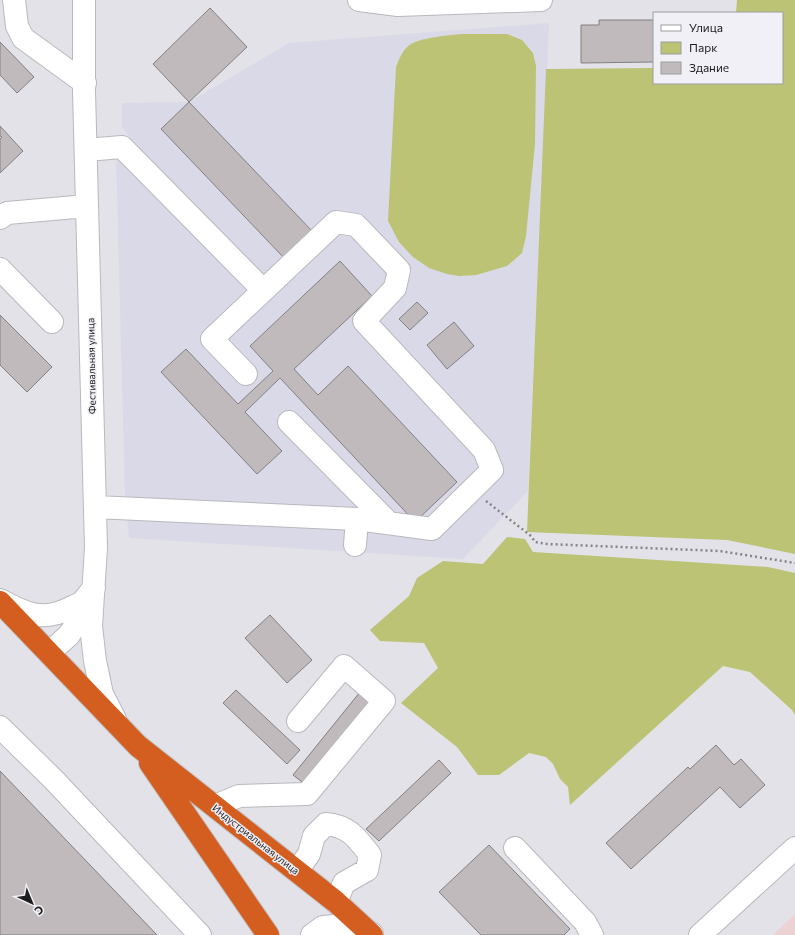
<svg xmlns="http://www.w3.org/2000/svg" width="795" height="935" viewBox="0 0 795 935" font-family="Commissioner,sans-serif">
	<style>
		.industrial { fill: #edd2d4 }
		.built { fill: #dad9e7 }
		.green { fill: #bcc374 }
		.building { fill: #c0babd; stroke: #847f81 }
		.lines { fill: none; stroke-linecap: round; stroke-linejoin: round }
		.minor-casing { stroke: #b9b8be; stroke-width: 24 }
		.highway-casing { stroke: #c0c0c0; stroke-width: 24 }
		.path { stroke: #858488; stroke-width: 2.5; stroke-dasharray: 2 3; stroke-linecap: butt }
		.minor { stroke: #fff; stroke-width: 22 }
		.highway { stroke: #d45e20; stroke-width: 22 }
		.labels { text-anchor: middle; stroke-width: 3; stroke-linejoin: round; paint-order: stroke }
		.street-label { font-size: 10px; fill: #1d1d1f; stroke: #f0f0f6 }
	</style>
	<rect width="100%" height="100%" fill="#e3e2e8"/>
	<path class="industrial" d="M 795,914 L 795,935 L 773,935 Z"/>
	<path class="built" d="M 549,23 L 528,491 L 463,559 L 129,538 L 125,496 L 116,153 L 130,138 L 122,126 L 122,103 L 189,102 L 289,43 Z"/>
	<path class="green" d="M 737,0 L 795,0 L 795,554 L 727,540 L 527,532 L 546,69 L 654,68 L 654,83 L 782,83 L 782,13 L 736,13 Z
		M 461,34 L 507,34 L 522,40 L 533,53 L 536,66 L 535,144 L 526,236 L 522,253 L 507,266 L 476,275 L 459,276 L 447,274 L 429,268 L 413,257 L 399,242 L 388,221 L 396,67 C 399,59 403,49 411,44 C 420,38 450,35 461,34 Z
		M 507,537 L 525,539 L 533,552 L 768,567 L 795,573 L 795,715 L 792,710 L 750,672 L 723,666 L 570,805 L 568,787 L 560,779 L 553,764 L 546,757 L 529,753 L 499,775 L 478,775 L 457,747 L 401,703 L 438,668 L 424,643 L 380,641 L 370,630 L 409,596 L 417,578 L 443,561 L 483,564 Z"/>
	<path class="building" d="M 210,8 L 247,47 L 189,102 L 153,64 Z
		M 599,20 L 654,20 L 654,62 L 581,63 L 581,25 L 599,25 Z
		M 0,42 L 34,77 L 17,93 L 0,75 Z
		M 189,102 L 313,232 L 285,259 L 161,129 Z
		M 0,126 L 23,151 L 0,173 L 0,139 L 2,137 L 0,136 Z
		M 340,261 L 372,296 L 294,369 L 318,395 L 348,366 L 457,482 L 415,522 L 280,378 L 245,412 L 282,451 L 257,474 L 161,372 L 186,349 L 238,404 L 273,371 L 250,346 Z
		M 417,302 L 428,313 L 410,330 L 399,319 Z
		M 0,315 L 52,367 L 27,392 L 0,365 Z
		M 454,322 L 474,346 L 447,369 L 427,345 Z
		M 270,615 L 312,660 L 287,683 L 245,638 Z
		M 236,690 L 300,750 L 287,764 L 223,703 Z
		M 360,692 L 374,704 L 307,786 L 293,775 Z
		M 716,745 L 734,765 L 741,759 L 765,785 L 740,808 L 720,787 L 631,869 L 606,843 L 688,767 L 690,769 Z
		M 439,760 L 451,773 L 379,841 L 366,829 Z
		M 0,771 L 157,935 L 0,935 Z
		M 489,845 L 570,929 L 564,935 L 481,935 L 439,892 Z"/>
	<g class="lines">
		<defs>
			<path id="minor" d="M 14,0 L 17,26 L 23,38 L 85,83
				M 84,0 L 84,91 L 96,548 L 91,626 L 95,661 L 102,694 L 115,719
				M 359,0 L 398,5 L 541,0
				M 86,150 L 122,147 L 263,290
				M 0,218 L 7,213 L 87,206
				M 0,269 L 52,322
				M 289,422 L 389,523
				M 95,507 L 357,519 L 432,529 L 492,470 L 484,450 L 364,321 L 395,288 L 399,270 L 356,225 L 336,222 L 212,339 L 246,374
				M 355,545 L 357,519
				M 0,600 C 24,613 42,622 68,609 C 72,607 78,605 82,602 C 86,598 90,592 94,588
				M 49,653 L 69,635 L 87,607 L 90,599
				M 0,727 L 54,780 L 200,935
				M 215,806 L 239,796 L 307,794 L 384,701 L 344,666 L 298,721
				M 515,848 L 585,922 L 592,935
				M 297,871 L 309,854 L 314,836 L 326,824 C 349,826 357,838 370,855 L 367,870 L 344,883 L 336,902
				M 312,935 L 323,927 L 345,925 L 372,934
				M 700,935 L 795,848"/>
			<path id="highway" d="M 0,602 L 138,746 L 336,902 L 372,935
				M 150,763 L 268,935"/>
		</defs>
		<use href="#minor" class="minor-casing"/>
		<use href="#highway" class="highway-casing"/>
		<path class="path" d="M 486,501 L 531,536 L 535,542 L 547,544 L 720,551 L 795,563"/>
		<use href="#minor" class="minor"/>
		<use href="#highway" class="highway"/>
	</g>
	<g class="labels">
		<g class="street-label">
			<text transform="translate(91 366) rotate(-91)" y="4">Фестивальная улица</text>
			<text transform="translate(256 839) rotate(38)" y="4">Индустриальная улица</text>
		</g>
	</g>
	<rect x="653" y="12" width="130" height="72" fill="#f0f0f6" stroke="#9c9ca0"/>
	<rect x="661" y="25" width="20" height="6" fill="#ffffff" stroke="#9c9ca0"/>
	<text x="689" y="32" font-size="12" fill="#1d1d1f">Улица</text>
	<rect x="661" y="42" width="20" height="12" fill="#bcc374" stroke="#9c9ca0"/>
	<text x="689" y="52" font-size="12" fill="#1d1d1f">Парк</text>
	<rect x="661" y="62" width="20" height="12" fill="#c0babd" stroke="#9c9ca0"/>
	<text x="689" y="72" font-size="12" fill="#1d1d1f">Здание</text>
	<g transform="translate(32 903) rotate(136)" stroke="#f0f0f6" stroke-width="3" paint-order="stroke">
	<path d="M0-3L7 15L0 10L-7 15Z" fill="#1d1d1f"/>
	<text y="-6" font-size="11" font-weight="bold" text-anchor="middle" fill="#1d1d1f">С</text>
	</g>
</svg>
